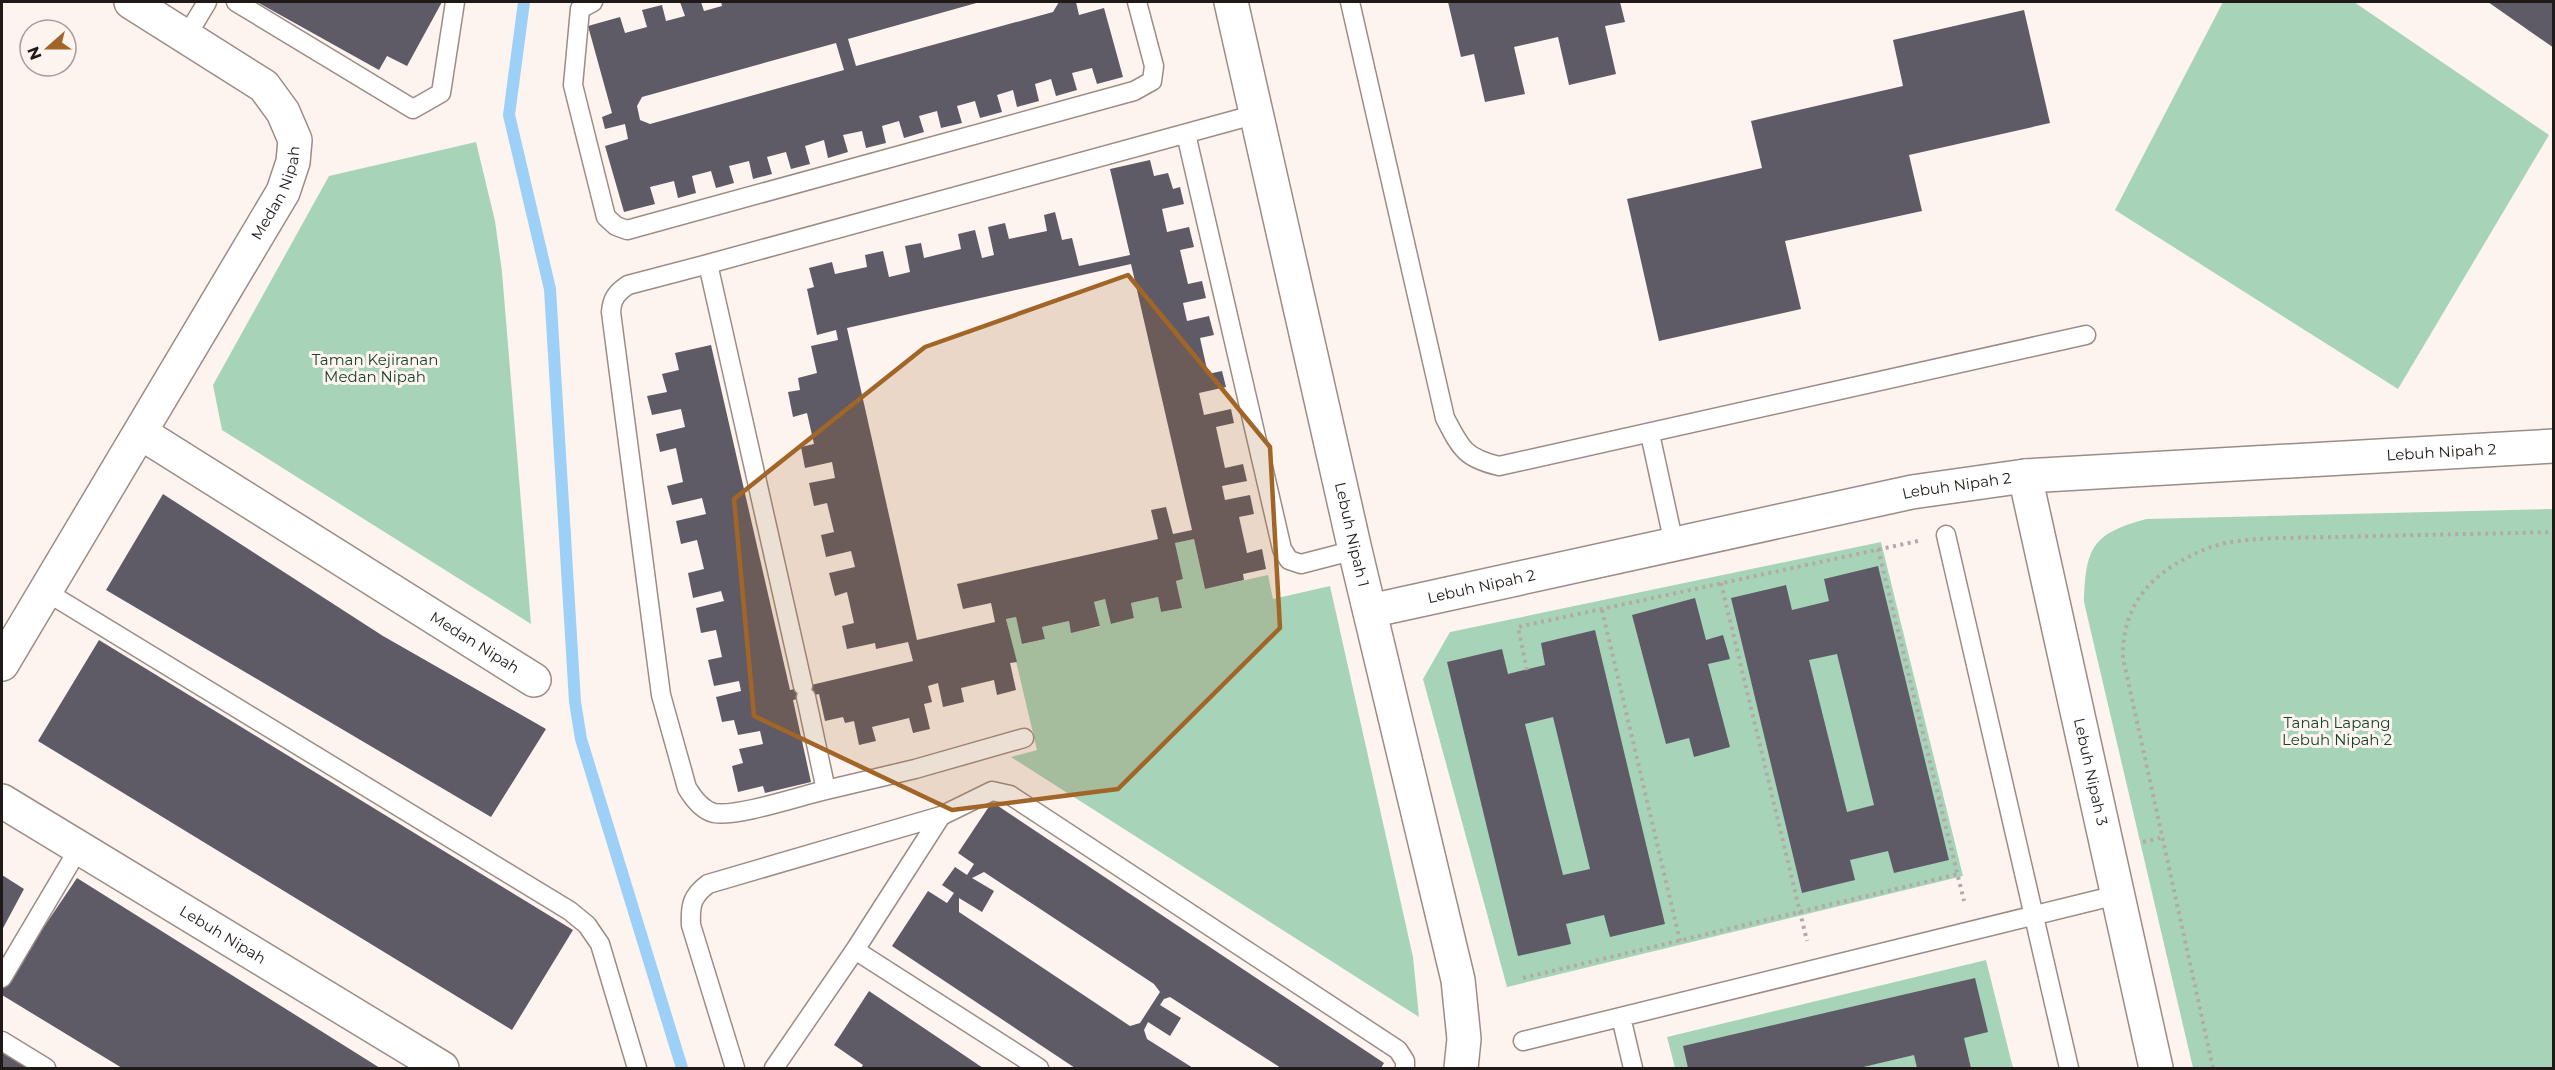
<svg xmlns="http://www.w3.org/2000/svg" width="2555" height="1070" viewBox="0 0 2555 1070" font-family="Montserrat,sans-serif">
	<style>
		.green { fill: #a7d4b9 }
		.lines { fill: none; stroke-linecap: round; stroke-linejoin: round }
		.stream { stroke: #9dd0f6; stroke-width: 12 }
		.building { fill: #5e5b67; fill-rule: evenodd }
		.lane-casing { stroke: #9b8d85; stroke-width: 21 }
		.street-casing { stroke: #9b8d85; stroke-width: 36 }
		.path { stroke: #b2aaa6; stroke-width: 4; stroke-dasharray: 3 4.5; stroke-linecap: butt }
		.lane { stroke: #fff; stroke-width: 18 }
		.street { stroke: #fff; stroke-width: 33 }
		.marked { fill: #a26528; fill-opacity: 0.2; stroke: #a26528; stroke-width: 4.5; stroke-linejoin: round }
		.labels { text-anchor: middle; stroke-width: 6; stroke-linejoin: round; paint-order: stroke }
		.street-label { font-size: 15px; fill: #1f1a17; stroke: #fdf4ef }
		.park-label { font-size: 15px; fill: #16432c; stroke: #fdf4ef }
	</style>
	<rect width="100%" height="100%" fill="#fdf4ef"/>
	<path class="green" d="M 2223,2 L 2354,2 L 2549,135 L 2398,389 L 2115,210 Z
		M 476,142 L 495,221 L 502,272 L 531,624 L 222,430 L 213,385 L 329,176 Z
		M 2553,509 L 2553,1068 L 2193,1068 L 2084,602 C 2086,547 2092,534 2146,519 Z
		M 1194,539 L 1205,589 L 1268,575 L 1273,599 L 1330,586 L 1413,957 L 1419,1017 L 1011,757 L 1037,750 L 1006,619 L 1016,617 L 1023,644 L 1045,639 L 1042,627 L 1069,621 L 1072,632 L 1100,627 L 1094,602 L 1105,599 L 1112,624 L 1134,618 L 1131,603 L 1158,597 L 1161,612 L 1182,608 L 1176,581 L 1183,579 L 1175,543 Z
		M 1881,542 L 1963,876 L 1507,987 L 1423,679 L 1450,632 Z
		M 1986,960 L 2013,1068 L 1675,1068 L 1667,1037 Z"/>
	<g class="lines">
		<path class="stream" d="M 524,2 L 509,115 L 550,289 L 575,702 L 581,739 L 682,1068"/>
	</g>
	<path class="building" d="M 257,2 L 442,2 L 407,66 L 387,56 L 379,70 Z
		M 680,2 L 701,2 L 704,11 L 722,6 L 721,2 L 980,2 L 848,39 L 856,66 L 1053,12 L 1059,2 L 1076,2 L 1079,15 L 1104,8 L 1123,77 L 1097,84 L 1092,68 L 1072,73 L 1077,90 L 1056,96 L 1051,79 L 1035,84 L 1039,101 L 1017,107 L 1013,90 L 997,95 L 1002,112 L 980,118 L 975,101 L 957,106 L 962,123 L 941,128 L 937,111 L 919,116 L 924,132 L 904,138 L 899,121 L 882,126 L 886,143 L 866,148 L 862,131 L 843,135 L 848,152 L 828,158 L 824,140 L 805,146 L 810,164 L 791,169 L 786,152 L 767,157 L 772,174 L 753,179 L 749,161 L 729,166 L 734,183 L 716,188 L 711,171 L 692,176 L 696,193 L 678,198 L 674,181 L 650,187 L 655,204 L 624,212 L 605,146 L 628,139 L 625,124 L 605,129 L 602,117 L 612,113 L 588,26 L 620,17 L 625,33 L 647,27 L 642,10 L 662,5 L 666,21 L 685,16 ZM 836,43 L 844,70 L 650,124 L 640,120 L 637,106 L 642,97 Z
		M 1448,2 L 1620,2 L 1625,22 L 1605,26 L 1616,74 L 1569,85 L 1558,37 L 1514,47 L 1525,94 L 1485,102 L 1474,54 L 1461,57 Z
		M 2488,2 L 2554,2 L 2554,48 Z
		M 2024,10 L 2050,123 L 1909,155 L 1922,211 L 1785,241 L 1801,309 L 1659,341 L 1627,199 L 1762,168 L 1751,121 L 1903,86 L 1893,40 Z
		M 1150,160 L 1154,176 L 1168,173 L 1173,189 L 1180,187 L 1184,204 L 1162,209 L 1167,232 L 1189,227 L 1194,247 L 1180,250 L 1188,284 L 1202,281 L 1206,298 L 1183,303 L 1187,321 L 1209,316 L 1214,335 L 1200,338 L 1208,374 L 1222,371 L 1226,387 L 1199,393 L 1204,415 L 1231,409 L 1234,423 L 1216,427 L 1225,468 L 1243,464 L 1247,481 L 1222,486 L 1225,500 L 1250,495 L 1254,514 L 1239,517 L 1247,553 L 1262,549 L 1266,569 L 1243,574 L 1244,580 L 1205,589 L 1194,539 L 1175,543 L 1183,579 L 1176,581 L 1182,608 L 1161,612 L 1158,597 L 1131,603 L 1134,618 L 1111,624 L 1105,599 L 1094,602 L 1100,626 L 1071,633 L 1069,621 L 1042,627 L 1045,639 L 1022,644 L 1016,617 L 1006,619 L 1017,662 L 1010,663 L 1016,690 L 997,695 L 994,680 L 961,688 L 964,702 L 943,707 L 938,683 L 928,686 L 932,702 L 924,704 L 930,729 L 913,733 L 909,718 L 872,727 L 876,741 L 859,745 L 854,721 L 845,723 L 843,717 L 825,721 L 819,694 L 793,700 L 811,782 L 765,793 L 763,786 L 738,792 L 732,766 L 743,763 L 739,749 L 763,744 L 760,731 L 738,735 L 734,720 L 722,722 L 716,697 L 741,691 L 739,681 L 714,686 L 708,660 L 722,657 L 716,630 L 701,633 L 696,608 L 724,601 L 721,591 L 693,598 L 688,573 L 704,569 L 697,540 L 681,544 L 676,521 L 706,514 L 702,498 L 672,505 L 667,486 L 683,482 L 676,448 L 660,452 L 656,434 L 685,427 L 681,409 L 652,415 L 647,396 L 667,392 L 662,374 L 679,370 L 675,353 L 711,345 L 790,690 L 913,661 L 908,642 L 876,649 L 875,643 L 847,649 L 842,626 L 854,623 L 847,592 L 835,596 L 829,573 L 855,567 L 851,551 L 826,557 L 821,535 L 834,532 L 827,503 L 814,506 L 809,483 L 835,478 L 832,462 L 805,468 L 801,447 L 814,444 L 807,413 L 793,417 L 788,392 L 800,390 L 798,378 L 817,373 L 811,346 L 838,340 L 836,330 L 817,335 L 807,289 L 814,287 L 809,268 L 832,262 L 835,274 L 867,267 L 865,255 L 883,251 L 889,277 L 910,272 L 905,246 L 921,243 L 924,258 L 961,249 L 958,234 L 975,230 L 982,258 L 994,255 L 988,227 L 1005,223 L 1009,239 L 1047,231 L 1044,215 L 1055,212 L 1062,240 L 1072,238 L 1079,266 L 1130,255 L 1110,169 ZM 1131,264 L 1192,530 L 1173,534 L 1166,507 L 1151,510 L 1158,539 L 957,584 L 963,609 L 991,603 L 995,622 L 917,640 L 847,328 Z
		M 163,494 L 383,636 L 546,729 L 491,817 L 106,590 Z
		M 1878,566 L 1949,860 L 1894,873 L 1888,851 L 1850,860 L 1855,880 L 1802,893 L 1731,598 L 1786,585 L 1792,610 L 1829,601 L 1824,579 ZM 1837,654 L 1874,805 L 1847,812 L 1809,660 Z
		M 1695,598 L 1706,640 L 1723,635 L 1730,659 L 1708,664 L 1730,747 L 1694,757 L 1689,738 L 1666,744 L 1632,615 Z
		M 1595,630 L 1665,924 L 1610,937 L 1604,915 L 1566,924 L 1571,944 L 1518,956 L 1447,662 L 1502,649 L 1508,674 L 1545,665 L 1541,643 ZM 1553,717 L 1590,869 L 1563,875 L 1525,724 Z
		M 99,640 L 573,930 L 512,1030 L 38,741 Z
		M 992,802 L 1384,1063 L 1381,1068 L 1281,1068 L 1170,997 L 1164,999 L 1160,1005 L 1181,1018 L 1170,1036 L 1148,1022 L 1144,1030 L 1147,1039 L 1193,1068 L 1075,1068 L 892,946 L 928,891 L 947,903 L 954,893 L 942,885 L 955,867 L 967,875 L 974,864 L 958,853 ZM 984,872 L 1154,984 L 1160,992 L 1140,1023 L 1130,1026 L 959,912 L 959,898 L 982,912 L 994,891 L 972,878 Z
		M 2,875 L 24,889 L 2,930 Z
		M 77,878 L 380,1068 L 122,1068 L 2,995 L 2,989 Z
		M 1975,978 L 1988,1032 L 1964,1038 L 1971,1068 L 1917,1068 L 1914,1055 L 1859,1068 L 1688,1068 L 1683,1046 Z
		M 869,991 L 983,1068 L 861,1068 L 863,1065 L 834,1045 Z
		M 2,1043 L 42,1068 L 2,1068 Z"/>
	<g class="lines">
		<defs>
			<path id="lane" d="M 236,2 L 413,109 L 441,93 L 455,2
				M 593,2 L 580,9 L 573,85 L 606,217 L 616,226 L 627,230 L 1134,91 L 1152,81 L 1154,66 L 1137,2
				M 1350,2 L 1445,418 C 1461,449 1465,458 1499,466 L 2086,335
				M 186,37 L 207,2
				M 1186,134 L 1282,549 L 1289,560 L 1301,564 L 1355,550
				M 708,264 L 1257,114
				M 1650,434 L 1674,544
				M 1946,535 L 2069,1068
				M 45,591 L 570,911 L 587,925 L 600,944 L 637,1068
				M 803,686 L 708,264 L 628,285 C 616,293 612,299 611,312 L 661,695 L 687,788 C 693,798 702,810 714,813 C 738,817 800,796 826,790 L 806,697
				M 826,790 L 915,769 L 1024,738
				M 855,950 L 1039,1068
				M 2,978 L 79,848
				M 1621,1017 L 1633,1068
				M 2,1041 L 46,1068
				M 1523,1041 L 2117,895
				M 735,1068 L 691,925 C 690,905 692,896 708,884 L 941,816 L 992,791 L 1010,795 L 1398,1050 L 1405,1061 L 1405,1068
				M 774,1068 L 855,950 L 941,816"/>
			<g id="street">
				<path id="s1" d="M 1231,2 L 1355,550 L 1458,980 L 1464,1039 L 1461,1068"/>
				<path id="s2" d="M 141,433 L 534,680"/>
				<path id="s3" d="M 2025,476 L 2156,1068"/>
				<path id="s4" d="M 1370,611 L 1912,492 L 2025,476 L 2554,446"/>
				<path id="s5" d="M 2,664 L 283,192 L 293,162 L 295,140 L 283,112 L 264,86 L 131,2"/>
				<path id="s6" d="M 2,801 L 442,1068"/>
			</g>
		</defs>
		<use href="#lane" class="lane-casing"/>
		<use href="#street" class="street-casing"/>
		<path class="path" d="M 1878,549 L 1964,901
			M 1721,583 L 1807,941
			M 1602,610 L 1680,941
			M 1527,670 L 1518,627 L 1918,541
			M 2143,842 L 2160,838
			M 1523,978 L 1958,874
			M 2213,1068 L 2123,658 C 2122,600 2156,569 2208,548 C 2239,536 2300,538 2335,537 C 2408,535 2481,534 2554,532"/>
		<use href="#lane" class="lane"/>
		<use href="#street" class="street"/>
	</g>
	<path class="marked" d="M 1128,275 L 1270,447 L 1280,628 L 1118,789 L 952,810 L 754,716 L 734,499 L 925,347 Z"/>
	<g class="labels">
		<g class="street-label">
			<text dy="5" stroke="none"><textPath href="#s5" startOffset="546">Medan Nipah</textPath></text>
			<text dy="5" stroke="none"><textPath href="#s4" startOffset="1086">Lebuh Nipah 2</textPath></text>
			<text dy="5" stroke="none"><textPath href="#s4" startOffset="600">Lebuh Nipah 2</textPath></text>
			<text dy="5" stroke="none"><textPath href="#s1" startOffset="546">Lebuh Nipah 1</textPath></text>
			<text dy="5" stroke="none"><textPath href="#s4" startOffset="114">Lebuh Nipah 2</textPath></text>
			<text dy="5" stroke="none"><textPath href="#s2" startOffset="394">Medan Nipah</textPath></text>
			<text dy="5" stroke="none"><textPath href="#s3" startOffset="303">Lebuh Nipah 3</textPath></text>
			<text dy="5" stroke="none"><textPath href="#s6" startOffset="258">Lebuh Nipah</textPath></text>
		</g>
		<g class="park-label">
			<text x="375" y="365">Taman Kejiranan<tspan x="375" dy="17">Medan Nipah</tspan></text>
			<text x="2337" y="728">Tanah Lapang<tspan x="2337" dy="17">Lebuh Nipah 2</tspan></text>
		</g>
	</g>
	<rect width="2555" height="1070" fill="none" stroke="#1f1a17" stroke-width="6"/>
	<g transform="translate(48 48) rotate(249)"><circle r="28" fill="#fdf4ef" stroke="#a49d99" stroke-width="1.5"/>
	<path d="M0-4.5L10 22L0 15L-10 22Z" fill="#a26528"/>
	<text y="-9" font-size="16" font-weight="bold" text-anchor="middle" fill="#1f1a17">N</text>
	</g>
</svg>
